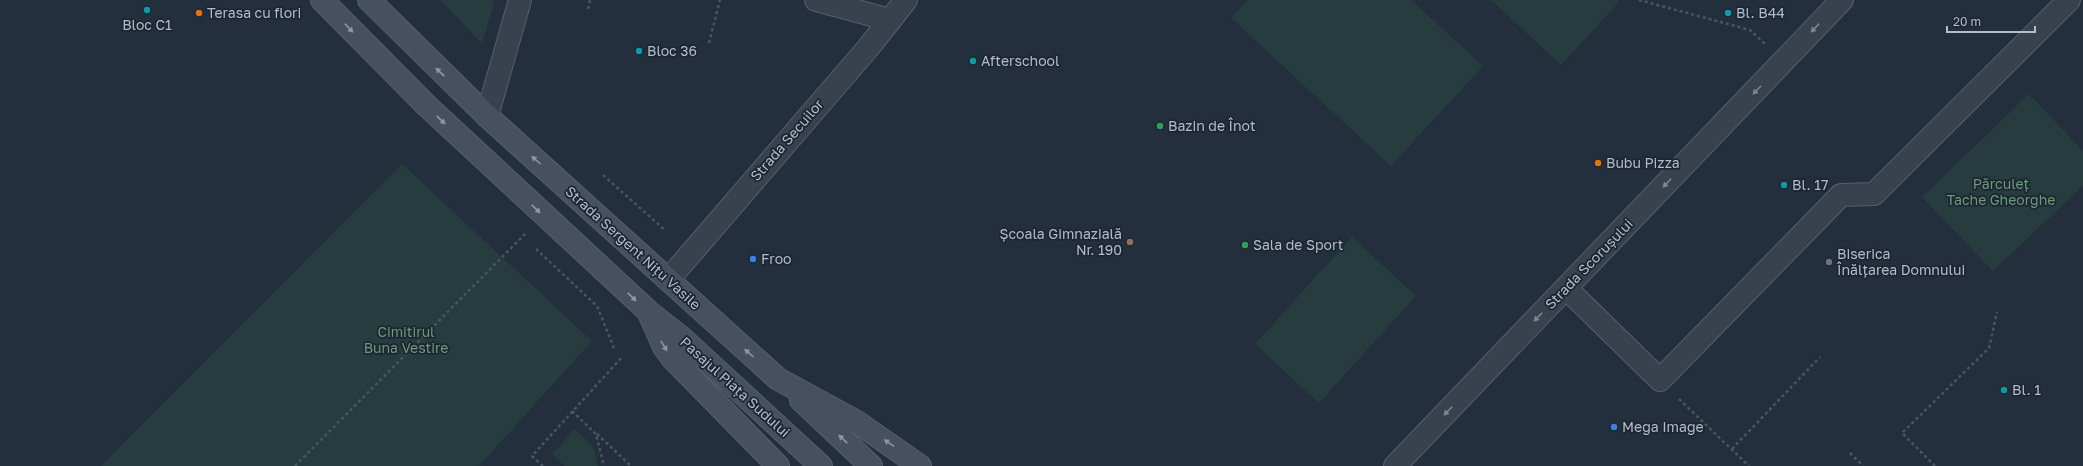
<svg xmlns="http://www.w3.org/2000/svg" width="2083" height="466" viewBox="0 0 2083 466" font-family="'Golos Text',sans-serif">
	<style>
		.green { fill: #263c3f }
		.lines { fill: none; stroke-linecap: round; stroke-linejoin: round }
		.minor-casing { stroke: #565f6c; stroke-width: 24 }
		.tertiary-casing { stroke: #565f6c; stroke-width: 24 }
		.secondary-casing { stroke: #565f6c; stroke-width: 24 }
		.path { stroke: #44595c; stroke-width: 2.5; stroke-dasharray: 3 3; stroke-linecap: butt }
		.minor { stroke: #38414e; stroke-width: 22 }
		.tertiary { stroke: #38414e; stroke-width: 22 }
		.secondary { stroke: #465061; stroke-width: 22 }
		.oneway { fill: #8e96a5 }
		.oneway2 { fill: #7c8592 }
		.culture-dot { fill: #0f9aa8; stroke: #1d2633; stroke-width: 1.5 }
		.food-dot { fill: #e8710a; stroke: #1d2633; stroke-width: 1.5 }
		.leisure-dot { fill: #2e9e5b; stroke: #1d2633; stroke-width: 1.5 }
		.education-dot { fill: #8d6e63; stroke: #1d2633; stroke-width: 1.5 }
		.shop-dot { fill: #3f7fe0; stroke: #1d2633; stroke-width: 1.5 }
		.worship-dot { fill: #6b7280; stroke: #1d2633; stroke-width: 1.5 }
		.labels { text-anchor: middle; stroke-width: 3.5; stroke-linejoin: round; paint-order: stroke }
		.poi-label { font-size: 14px; fill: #b4bcc9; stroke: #1d2633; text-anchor: start }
		.street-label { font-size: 14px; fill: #b4bcc9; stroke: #1d2633 }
		.park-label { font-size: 14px; fill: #6b9a76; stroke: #1d2633 }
	</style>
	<rect width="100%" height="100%" fill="#242f3e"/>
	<path class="green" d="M 441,0 L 495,0 L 482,44 Z
		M 1248,0 L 1411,0 L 1483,66 L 1391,166 L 1231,18 Z
		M 1491,0 L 1617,0 L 1619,2 L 1561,65 Z
		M 2029,94 L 2083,151 L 2083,186 L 1993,271 L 1922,197 Z
		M 402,164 L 592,341 L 479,466 L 101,466 Z
		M 1352,237 L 1416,296 L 1319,403 L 1255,344 Z
		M 575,429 L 593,446 L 598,466 L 565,466 L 552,454 Z"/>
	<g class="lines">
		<defs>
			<path id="minor" d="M 816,0 L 890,20
				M 487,116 L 520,0
				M 1566,288 L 1660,380 L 1841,195 L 1874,194 L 2069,0
				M 1395,466 L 1842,0"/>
			<path id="tertiary" d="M 668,280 L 868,48 L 906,0"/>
			<path id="secondary" d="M 322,0 L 427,106 L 648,311 L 664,347 L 672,358 L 778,466
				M 369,0 L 487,116 L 778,379 L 857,422 L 920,466
				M 650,313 L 683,339 L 821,466
				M 801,400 L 871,466"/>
		</defs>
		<use href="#minor" class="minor-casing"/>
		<use href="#tertiary" class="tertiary-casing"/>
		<use href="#secondary" class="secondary-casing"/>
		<path class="path" d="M 1639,0 L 1750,30 L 1765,44
			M 588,9 L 590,0
			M 709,43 L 720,0
			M 603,175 L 666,231
			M 536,249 L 597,306 L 614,348
			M 1679,399 L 1749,466
			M 572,411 L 596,434 L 604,466
			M 597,434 L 631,466
			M 1732,449 L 1820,357
			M 1850,453 L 1863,466
			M 295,466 L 526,233
			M 543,466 L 532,456 L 623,356
			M 1935,466 L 1902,433 L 1989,348 L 1997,312"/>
		<use href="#minor" class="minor"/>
		<use href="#tertiary" class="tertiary"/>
		<use href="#secondary" class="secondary"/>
	</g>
	<defs><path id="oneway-solid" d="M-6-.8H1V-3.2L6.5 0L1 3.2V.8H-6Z"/></defs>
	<g class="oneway">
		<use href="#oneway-solid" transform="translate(349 28) rotate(47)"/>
		<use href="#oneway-solid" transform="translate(440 72) rotate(-136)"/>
		<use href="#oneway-solid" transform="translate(441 120) rotate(44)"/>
		<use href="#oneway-solid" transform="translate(536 160) rotate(-138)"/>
		<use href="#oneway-solid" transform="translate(536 209) rotate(43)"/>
		<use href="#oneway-solid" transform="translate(632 297) rotate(43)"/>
		<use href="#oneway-solid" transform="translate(664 346) rotate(59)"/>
		<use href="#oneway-solid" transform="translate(749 353) rotate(-138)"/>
		<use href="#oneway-solid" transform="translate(843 439) rotate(-137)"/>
		<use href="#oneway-solid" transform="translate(889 443) rotate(-146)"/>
	</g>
	<g class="oneway2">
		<use href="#oneway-solid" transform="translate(1815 28) rotate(133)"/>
		<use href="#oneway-solid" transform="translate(1757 90) rotate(134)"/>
		<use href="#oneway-solid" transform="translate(1667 183) rotate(134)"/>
		<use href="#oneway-solid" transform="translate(1538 317) rotate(134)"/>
		<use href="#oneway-solid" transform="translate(1448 411) rotate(134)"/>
	</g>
	<g class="culture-dot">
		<circle cx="147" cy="10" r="4"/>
		<circle cx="1728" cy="13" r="4"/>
		<circle cx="639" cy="51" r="4"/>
		<circle cx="973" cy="61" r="4"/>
		<circle cx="1784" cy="185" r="4"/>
		<circle cx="2004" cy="390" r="4"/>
	</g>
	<g class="food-dot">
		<circle cx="199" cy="13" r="4"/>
		<circle cx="1598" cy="163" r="4"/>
	</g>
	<g class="leisure-dot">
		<circle cx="1160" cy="126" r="4"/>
		<circle cx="1245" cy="245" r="4"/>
	</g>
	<circle class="education-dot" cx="1130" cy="242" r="4"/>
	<g class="shop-dot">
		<circle cx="753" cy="259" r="4"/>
		<circle cx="1614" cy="427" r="4"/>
	</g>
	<circle class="worship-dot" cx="1829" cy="262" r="4"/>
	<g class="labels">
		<g class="poi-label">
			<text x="207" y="18">Terasa cu flori</text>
			<text x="1736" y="18">Bl. B44</text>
			<text x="147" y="30" text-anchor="middle">Bloc C1</text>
			<text x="647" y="56">Bloc 36</text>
			<text x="981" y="66">Afterschool</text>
			<text x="1168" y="131">Bazin de Înot</text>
			<text x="1606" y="168">Bubu Pizza</text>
			<text x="1792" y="190">Bl. 17</text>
			<text x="1122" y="239" text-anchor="end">Școala Gimnazială<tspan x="1122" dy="16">Nr. 190</tspan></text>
			<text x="1253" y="250">Sala de Sport</text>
			<text x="1837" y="259">Biserica<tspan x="1837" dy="16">Înălțarea Domnului</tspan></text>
			<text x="761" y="264">Froo</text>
			<text x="2012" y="395">Bl. 1</text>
			<text x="1622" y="432">Mega Image</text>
		</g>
		<g class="street-label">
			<text transform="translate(787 140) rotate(-49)" y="5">Strada Secuilor</text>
			<text transform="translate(633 248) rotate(42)" y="5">Strada Sergent Nițu Vasile</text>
			<text transform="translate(1589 264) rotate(-46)" y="5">Strada Scorușului</text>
			<text transform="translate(735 387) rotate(42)" y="5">Pasajul Piața Sudului</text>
		</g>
		<g class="park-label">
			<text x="2001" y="189">Părculeț<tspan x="2001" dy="16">Tache Gheorghe</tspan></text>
			<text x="406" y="337">Cimitirul<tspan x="406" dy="16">Buna Vestire</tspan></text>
		</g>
	</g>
	<path d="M1947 26v6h88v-6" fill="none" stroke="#b4bcc9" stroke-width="2"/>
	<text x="1953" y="26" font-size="12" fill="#b4bcc9" stroke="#1d2633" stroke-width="3" paint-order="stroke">20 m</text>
</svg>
